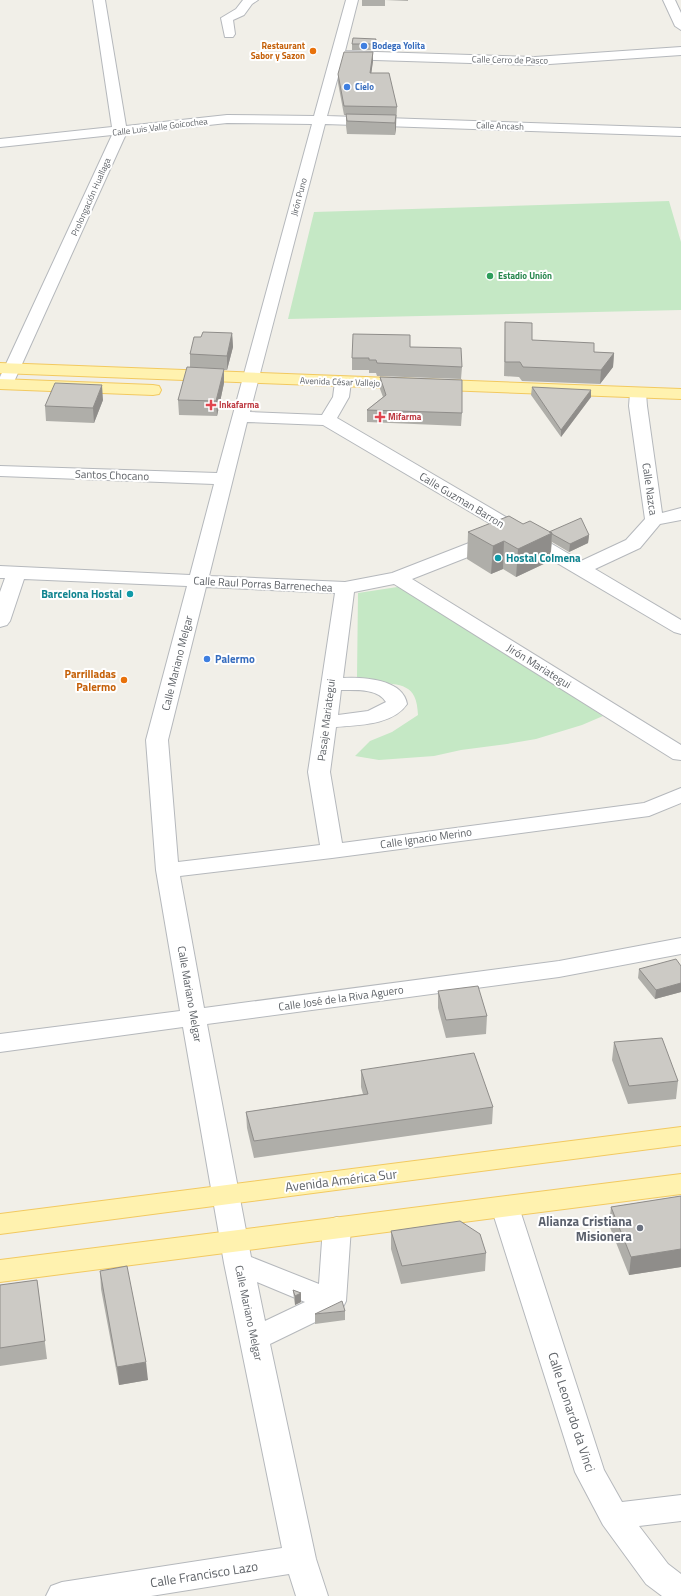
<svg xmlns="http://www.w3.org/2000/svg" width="681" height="1596" viewBox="0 0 681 1596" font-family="'Titillium Web',sans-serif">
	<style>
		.green { fill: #c5e8c5 }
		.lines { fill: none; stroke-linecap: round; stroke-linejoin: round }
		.minor-casing { stroke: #b5b8bc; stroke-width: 2 }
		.major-casing { stroke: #f2c960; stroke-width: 2 }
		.minor { fill: #fff; fill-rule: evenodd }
		.major { fill: #fff2af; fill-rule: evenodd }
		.wall { fill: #afaea9 }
		.shaded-wall { fill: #8f8d8a }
		.building { fill: #cccac5; stroke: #8f8d8a }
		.shop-dot { fill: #3f7fe0; stroke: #fff; stroke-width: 1.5 }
		.food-dot { fill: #e8710a; stroke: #fff; stroke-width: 1.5 }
		.leisure-dot { fill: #2e9e5b; stroke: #fff; stroke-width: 1.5 }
		.health-dot { fill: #e0444e; stroke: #fff; stroke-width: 1.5 }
		.culture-dot { fill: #0f9aa8; stroke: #fff; stroke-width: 1.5 }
		.worship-dot { fill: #6b7280; stroke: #fff; stroke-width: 1.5 }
		.labels { text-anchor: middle; stroke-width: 4; stroke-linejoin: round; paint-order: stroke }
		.far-food-label { font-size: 9px; font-weight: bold; fill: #c56008; stroke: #fff; text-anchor: end }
		.far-shop-label { font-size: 9px; font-weight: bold; fill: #366cbe; stroke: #fff; text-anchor: start }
		.far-street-label { font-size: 9px; fill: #5f6368; stroke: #fff }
		.far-leisure-label { font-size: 9px; font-weight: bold; fill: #27864d; stroke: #fff; text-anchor: start }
		.far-health-label { font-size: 9px; font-weight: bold; fill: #be3a42; stroke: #fff; text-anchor: start }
		.street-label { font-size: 11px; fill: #5f6368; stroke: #fff }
		.culture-label { font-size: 11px; font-weight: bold; fill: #0d838f; stroke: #fff; text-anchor: start }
		.shop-label { font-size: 11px; font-weight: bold; fill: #366cbe; stroke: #fff; text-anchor: start }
		.food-label { font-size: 11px; font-weight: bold; fill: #c56008; stroke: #fff; text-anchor: end }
		.near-street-label { font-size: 13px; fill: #5f6368; stroke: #fff }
		.near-worship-label { font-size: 13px; font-weight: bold; fill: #5b616d; stroke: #fff; text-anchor: end }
	</style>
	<rect width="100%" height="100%" fill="#f1efe8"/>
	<path class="green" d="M 669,201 L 681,242 L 681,310 L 288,319 L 314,212 Z
		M 404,586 L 603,716 L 582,725 L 536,739 L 507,744 L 461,750 L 434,756 L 379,760 L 355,756 L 370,741 L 392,732 L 418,715 C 417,683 401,685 375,682 C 369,681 363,679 357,677 L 358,593 Z"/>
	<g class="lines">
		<defs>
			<path id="minor" d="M 93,0 L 105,0 L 126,126 L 227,115 L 314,116 L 346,0 L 358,0 L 345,51 L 535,57 L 681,47 L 681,55 L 535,65 L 343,59 L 327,116 L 681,128 L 681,136 L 325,124 L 250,412 L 322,415 L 333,397 L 335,382 L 337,378 L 343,377 L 349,378 L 351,382 L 349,397 L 337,418 L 581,561 L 626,540 L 645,519 L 629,406 L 630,393 L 632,389 L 638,388 L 644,389 L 646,393 L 647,406 L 662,513 L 681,508 L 681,520 L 660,524 L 640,548 L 595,569 L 681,620 L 681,634 L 674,632 L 323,425 L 247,422 L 209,576 L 345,582 L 392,573 L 487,536 L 494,534 L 501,536 L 503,540 L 501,544 L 412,579 L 681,745 L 681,760 L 673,759 L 394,584 L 354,592 L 343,678 C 363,677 403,679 407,704 C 393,725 359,725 336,727 L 330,772 L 342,843 L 644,803 L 681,788 L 681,803 L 649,816 L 332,858 L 180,876 L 204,1008 L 559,961 L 681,938 L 681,954 L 559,977 L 207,1024 L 251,1257 L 319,1284 L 323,1227 L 327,1220 L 337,1217 L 347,1220 L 351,1227 L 346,1301 L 342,1309 L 270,1344 L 316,1559 L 328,1596 L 296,1596 L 289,1574 L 151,1596 L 46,1596 L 51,1586 L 62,1582 L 282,1548 L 224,1263 L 183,1027 L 0,1052 L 0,1034 L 180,1011 L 156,870 L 146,740 L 187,586 L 24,579 L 10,621 L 7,625 L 0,627 L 0,592 L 5,578 L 0,578 L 0,566 L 190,575 L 214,484 L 0,476 L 0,466 L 217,473 L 312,124 L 227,123 L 126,134 L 13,384 L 11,388 L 0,388 L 0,377 L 112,135 L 0,147 L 0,139 L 112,127 ZM 206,587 L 335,593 L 308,772 L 320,845 L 178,862 L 168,740 ZM 341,690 C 355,690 378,688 386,702 L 368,711 L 338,715 ZM 257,1282 L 305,1302 L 265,1321 Z
				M 243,0 L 258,0 L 252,4 L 244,15 L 233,20 L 235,34 L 233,37 L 225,37 L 221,18 L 236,9 Z
				M 663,0 L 675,0 L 681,13 L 681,30 L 675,26 Z
				M 505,1197 L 515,1200 L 519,1207 L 604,1470 L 622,1502 L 681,1495 L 681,1521 L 639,1526 L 668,1564 L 681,1574 L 681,1596 L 662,1596 L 646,1584 L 603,1525 L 575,1472 L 491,1207 L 495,1200 Z"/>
			<path id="major" d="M 0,363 L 681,389 L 681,399 L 0,373 Z
				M 0,379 L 153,385 L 159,386 L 161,390 L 159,394 L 153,395 L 0,389 Z
				M 681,1127 L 681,1145 L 0,1234 L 0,1214 Z
				M 681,1174 L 681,1194 L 0,1282 L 0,1260 Z"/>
		</defs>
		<use href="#minor" class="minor-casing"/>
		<use href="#major" class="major-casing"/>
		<use href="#minor" class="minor"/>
		<use href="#major" class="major"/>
	</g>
	<path class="wall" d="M 362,0 L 408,0 L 408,1 L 385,0 L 385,6 L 362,6 Z
		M 376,39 L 375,50 L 352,50 L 352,44 Z
		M 373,52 L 373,61 L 371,73 L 397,107 L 396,128 L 395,135 L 347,134 L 346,126 L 346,115 L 344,115 L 338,83 L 338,74 Z
		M 505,322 L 532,340 L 594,352 L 614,353 L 613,367 L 600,384 L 522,381 L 519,377 L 504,376 Z
		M 232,333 L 233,347 L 227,370 L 224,370 L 224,383 L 217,416 L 179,415 L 178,400 L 190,367 L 190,354 L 201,337 Z
		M 410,347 L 462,367 L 461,379 L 377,376 L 376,373 L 369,373 L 369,370 L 352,370 L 352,358 Z
		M 380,377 L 462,413 L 461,426 L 367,422 L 367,410 L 383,397 L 380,389 Z
		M 532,387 L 591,397 L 561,437 L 531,395 Z
		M 103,400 L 94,423 L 46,421 L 45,406 Z
		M 523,524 L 549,532 L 589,535 L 588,543 L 569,552 L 552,542 L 550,561 L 516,577 L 503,569 L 491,574 L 467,559 L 468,532 Z
		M 681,966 L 681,992 L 655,999 L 638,978 L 639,969 Z
		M 438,991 L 487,1016 L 486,1034 L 446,1038 L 438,1008 Z
		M 614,1042 L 678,1081 L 676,1099 L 628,1104 L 612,1060 Z
		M 361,1070 L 493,1107 L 492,1124 L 254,1158 L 247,1128 L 246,1112 L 363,1094 L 361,1087 Z
		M 681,1196 L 681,1267 L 629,1275 L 609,1225 L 611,1207 Z
		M 391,1231 L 486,1253 L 485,1271 L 401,1284 L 391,1249 Z
		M 100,1271 L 148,1380 L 119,1385 L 101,1289 Z
		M 37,1280 L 47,1359 L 0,1366 L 0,1285 Z
		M 293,1290 L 301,1293 L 301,1302 L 295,1305 L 294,1299 Z
		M 345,1311 L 345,1320 L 315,1324 L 315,1314 Z"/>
	<path class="shaded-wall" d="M 373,52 L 373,61 L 370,83 L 370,73 Z
		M 396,115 L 396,128 L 395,135 L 395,123 Z
		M 232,333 L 233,347 L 227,370 L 227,356 Z
		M 614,353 L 613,367 L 600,384 L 601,370 Z
		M 224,369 L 224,383 L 217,416 L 216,401 Z
		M 102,385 L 103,400 L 94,423 L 93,408 Z
		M 591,390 L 591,397 L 561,437 L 561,430 Z
		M 552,533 L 550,561 L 516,577 L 518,549 Z
		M 589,535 L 588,543 L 569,552 L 570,544 Z
		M 504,541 L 503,569 L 491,574 L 493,546 Z
		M 681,983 L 681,992 L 655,999 L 656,990 Z
		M 681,1249 L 681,1267 L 629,1275 L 631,1257 Z
		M 301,1293 L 301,1302 L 295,1305 L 295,1296 Z
		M 146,1362 L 148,1380 L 119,1385 L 117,1367 Z"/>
	<path class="building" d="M 353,38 L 376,39 L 375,44 L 352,44 Z
		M 344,52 L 373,52 L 370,73 L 389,73 L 397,107 L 344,106 L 338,74 Z
		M 346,114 L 396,115 L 395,123 L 347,121 Z
		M 505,322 L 532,323 L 532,340 L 594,343 L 594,352 L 614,353 L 601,370 L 523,367 L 520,362 L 505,362 Z
		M 203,332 L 232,333 L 227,356 L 190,354 L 194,337 L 201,337 Z
		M 353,334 L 410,335 L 410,347 L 461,348 L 462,367 L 377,363 L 376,360 L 369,360 L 369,358 L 352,358 Z
		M 187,367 L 224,369 L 216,401 L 178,400 Z
		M 380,377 L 462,380 L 462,413 L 367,410 L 386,395 Z
		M 55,383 L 102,385 L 93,408 L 45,406 Z
		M 532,387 L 591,390 L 561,430 Z
		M 509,516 L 523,524 L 530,521 L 552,533 L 518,549 L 504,541 L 493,546 L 468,532 Z
		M 581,518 L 589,535 L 570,544 L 552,534 L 552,533 L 549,532 Z
		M 676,959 L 681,966 L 681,983 L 656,990 L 639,969 Z
		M 478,986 L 487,1016 L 446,1020 L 438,991 Z
		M 662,1038 L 678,1081 L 629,1086 L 614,1042 Z
		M 474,1053 L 493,1107 L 254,1141 L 246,1112 L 368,1094 L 361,1070 Z
		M 681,1196 L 681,1249 L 631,1257 L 611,1207 Z
		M 460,1221 L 480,1234 L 486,1253 L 402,1266 L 391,1231 Z
		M 127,1266 L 146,1362 L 117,1367 L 100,1271 Z
		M 37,1280 L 45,1341 L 0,1348 L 0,1285 Z
		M 293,1290 L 301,1293 L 295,1296 Z
		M 342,1301 L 345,1311 L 315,1314 Z"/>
	<g class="shop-dot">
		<circle cx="364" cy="46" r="4"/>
		<circle cx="347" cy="87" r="4"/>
		<circle cx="207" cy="659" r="4"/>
	</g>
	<g class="food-dot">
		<circle cx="313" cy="51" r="4"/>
		<circle cx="124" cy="680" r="4"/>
	</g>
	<circle class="leisure-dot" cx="490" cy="276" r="4"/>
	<g class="health-dot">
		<path d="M209 399h4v4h4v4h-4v4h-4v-4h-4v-4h4z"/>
		<path d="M378 411h4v4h4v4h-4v4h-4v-4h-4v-4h4z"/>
	</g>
	<g class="culture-dot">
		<circle cx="498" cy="558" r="4"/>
		<circle cx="130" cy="594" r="4"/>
	</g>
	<circle class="worship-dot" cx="640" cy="1228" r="4"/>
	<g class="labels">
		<g class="far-food-label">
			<text x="305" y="49">Restaurant<tspan x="305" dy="10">Sabor y Sazon</tspan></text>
		</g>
		<g class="far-shop-label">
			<text x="372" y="49">Bodega Yolita</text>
			<text x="355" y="90">Cielo</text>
		</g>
		<g class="far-street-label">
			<text transform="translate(510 60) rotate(1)" y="3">Calle Cerro de Pasco</text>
			<text transform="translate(500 126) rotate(2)" y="3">Calle Ancash</text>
			<text transform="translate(160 127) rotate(-7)" y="3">Calle Luis Valle Goicochea</text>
			<text transform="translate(91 197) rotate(-66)" y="3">Prolongación Huallaga</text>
			<text transform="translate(299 197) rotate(-75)" y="3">Jirón Puno</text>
			<text transform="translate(340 382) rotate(2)" y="3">Avenida César Vallejo</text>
		</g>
		<g class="far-leisure-label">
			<text x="498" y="279">Estadio Unión</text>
		</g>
		<g class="far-health-label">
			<text x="219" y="408">Inkafarma</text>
			<text x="388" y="420">Mifarma</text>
		</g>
		<g class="street-label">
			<text transform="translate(112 475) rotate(2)" y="4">Santos Chocano</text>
			<text transform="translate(650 489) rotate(82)" y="4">Calle Nazca</text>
			<text transform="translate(462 500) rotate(31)" y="4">Calle Guzman Barron</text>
			<text transform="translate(263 584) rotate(3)" y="4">Calle Raul Porras Barrenechea</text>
			<text transform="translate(177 663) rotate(-76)" y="4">Calle Mariano Melgar</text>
			<text transform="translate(539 666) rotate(32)" y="4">Jirón Mariategui</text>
			<text transform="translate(326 720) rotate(-83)" y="4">Pasaje Mariategui</text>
			<text transform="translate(426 838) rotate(-8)" y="4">Calle Ignacio Merino</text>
			<text transform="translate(190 994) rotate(80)" y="4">Calle Mariano Melgar</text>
			<text transform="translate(341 998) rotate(-8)" y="4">Calle José de la Riva Aguero</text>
			<text transform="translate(249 1313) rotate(78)" y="4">Calle Mariano Melgar</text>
		</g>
		<g class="culture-label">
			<text x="506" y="562">Hostal Colmena</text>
			<text x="122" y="598" text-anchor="end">Barcelona Hostal</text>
		</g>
		<g class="shop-label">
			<text x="215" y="663">Palermo</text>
		</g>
		<g class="food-label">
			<text x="116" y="678">Parrilladas<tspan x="116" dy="13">Palermo</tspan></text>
		</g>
		<g class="near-street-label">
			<text transform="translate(341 1180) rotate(-7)" y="5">Avenida América Sur</text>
			<text transform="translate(572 1412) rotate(72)" y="5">Calle Leonardo da Vinci</text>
			<text transform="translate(204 1574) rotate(-9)" y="5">Calle Francisco Lazo</text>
		</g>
		<g class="near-worship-label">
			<text x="632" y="1226">Alianza Cristiana<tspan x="632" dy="15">Misionera</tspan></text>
		</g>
	</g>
</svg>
